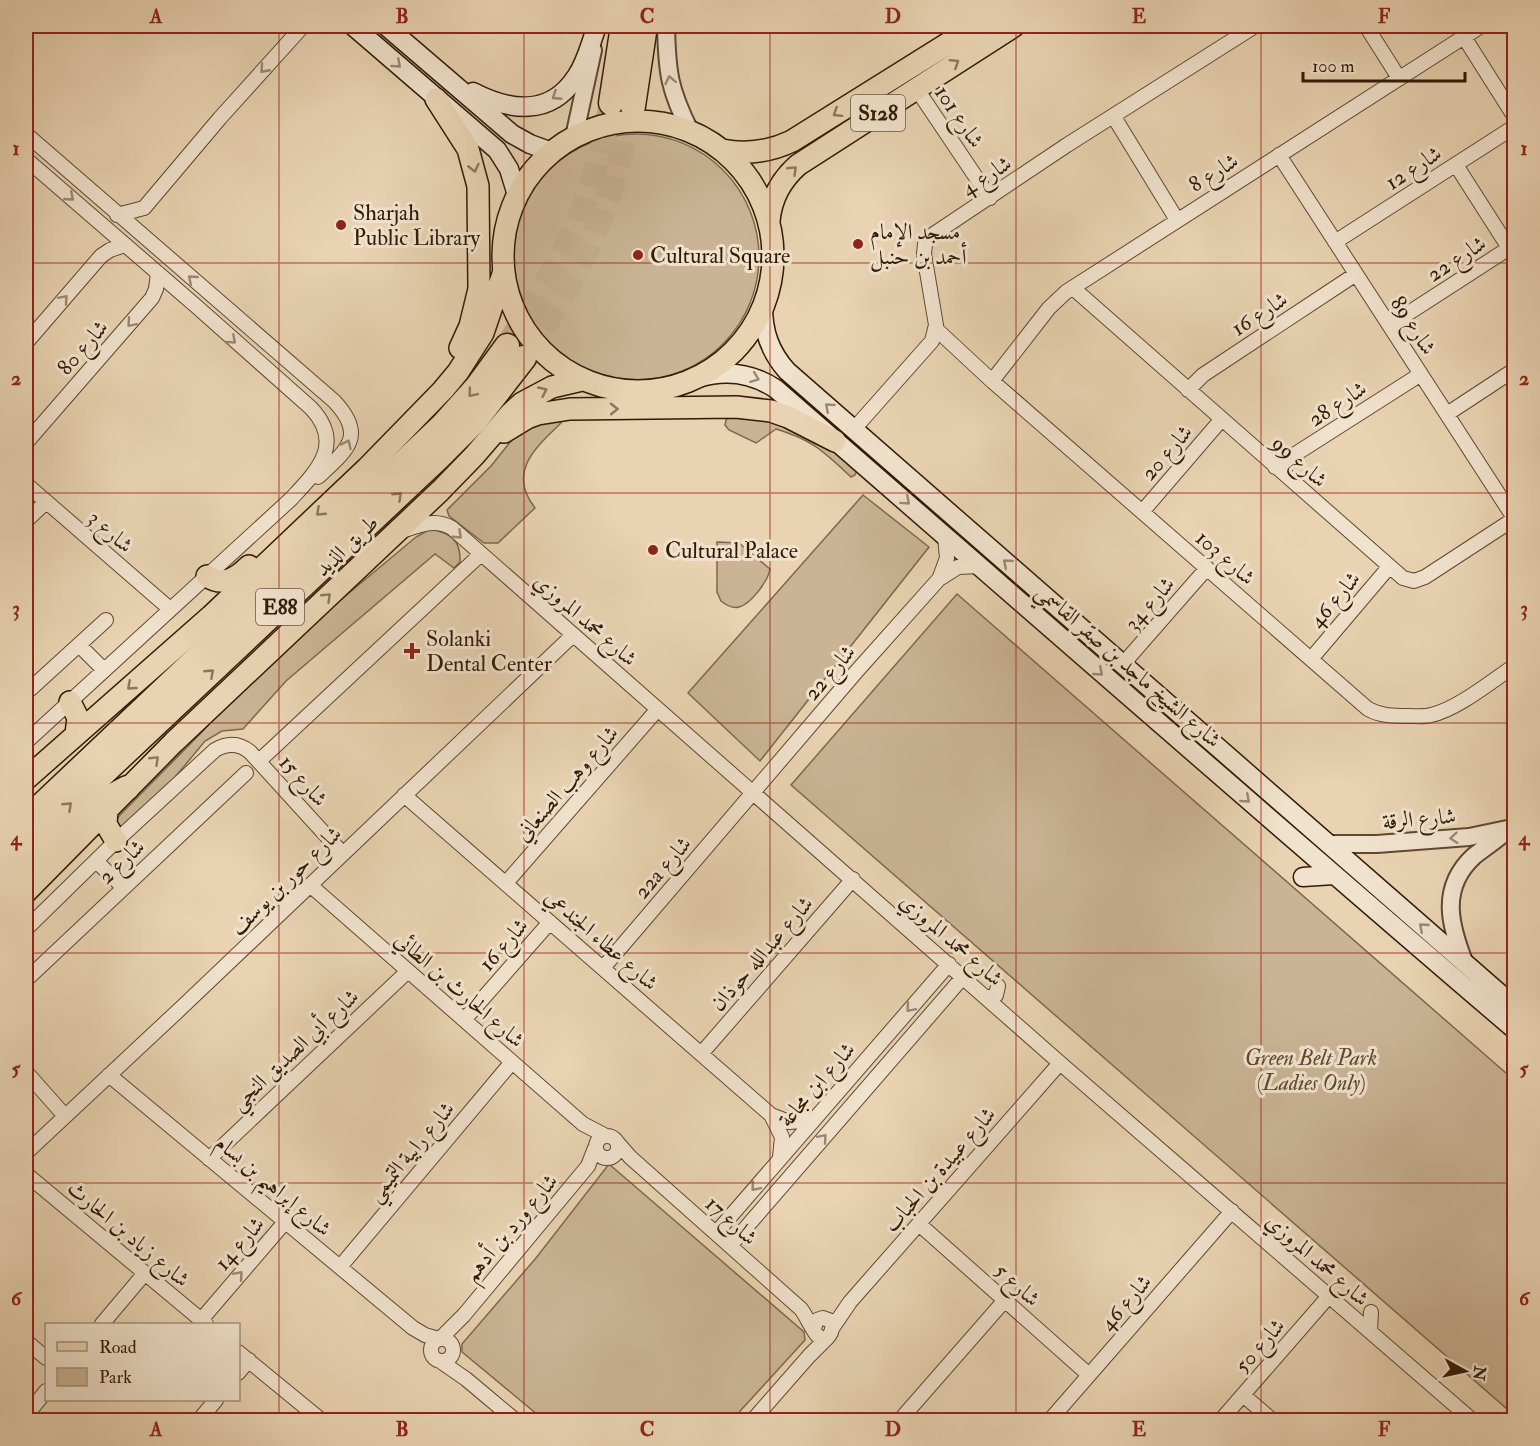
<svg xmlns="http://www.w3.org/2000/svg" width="1540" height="1446" viewBox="0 0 1540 1446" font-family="'IM FELL Double Pica',Amiri,serif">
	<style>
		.green { fill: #cab495; stroke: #7e674e; stroke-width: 1.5 }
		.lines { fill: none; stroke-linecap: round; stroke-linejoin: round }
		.motorway-tunnel { stroke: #c4ae90; stroke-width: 24; stroke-dasharray: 24 12; stroke-linecap: butt }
		.minor-casing { stroke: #5f4831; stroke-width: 16 }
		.tertiary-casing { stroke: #5f4831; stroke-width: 20 }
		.secondary-casing { stroke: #311a06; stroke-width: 21 }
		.primary-casing { stroke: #311a06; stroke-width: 24 }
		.motorway-casing { stroke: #311a06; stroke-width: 27 }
		.minor { stroke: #f1e2cd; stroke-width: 14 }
		.tertiary { stroke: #f1e2cd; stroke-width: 16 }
		.secondary { stroke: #f1e2cd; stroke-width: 18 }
		.primary { stroke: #e9d3b2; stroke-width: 21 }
		.motorway { stroke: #e9d3b2; stroke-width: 24 }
		.oneway { stroke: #8d765c }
		.oneway2 { stroke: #9b8873 }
		.grid { fill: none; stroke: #8f2418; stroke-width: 1.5; stroke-opacity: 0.55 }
		.poi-dot { fill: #8f2418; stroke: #f1e2cd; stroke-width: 2 }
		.labels { text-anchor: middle; stroke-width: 6; stroke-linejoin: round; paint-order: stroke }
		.shield { fill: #f1e2cd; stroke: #6b5642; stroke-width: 1.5 }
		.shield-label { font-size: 21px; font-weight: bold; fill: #311a06 }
		.street-label { font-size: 22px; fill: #311a06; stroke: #f1e2cd }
		.poi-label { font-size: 22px; fill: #311a06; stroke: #f1e2cd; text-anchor: start }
		.park-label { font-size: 22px; font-style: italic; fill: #5f4831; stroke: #f1e2cd }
		.neatline { fill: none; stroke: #8f2418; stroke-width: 2 }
		.grid-label { font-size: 20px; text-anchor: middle; font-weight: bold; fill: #8f2418 }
	</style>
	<rect width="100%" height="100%" fill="#e9d3b2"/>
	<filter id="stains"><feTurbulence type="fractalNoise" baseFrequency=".00333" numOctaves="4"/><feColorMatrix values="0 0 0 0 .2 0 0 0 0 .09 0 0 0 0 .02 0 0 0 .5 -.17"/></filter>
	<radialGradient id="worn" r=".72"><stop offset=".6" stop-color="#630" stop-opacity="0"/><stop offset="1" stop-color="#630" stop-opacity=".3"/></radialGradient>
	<path class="green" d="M513 257a123 123 0 1 1 246 0a123 123 0 1 1-246 0Z
		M 734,412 L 750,414 L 826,442 L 857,470 L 855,475 L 851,477 C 824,452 813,440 776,429 L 756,443 L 729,430 L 725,425 L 726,420 Z
		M 555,417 L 561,423 C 535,448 507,472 535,508 L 498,543 L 484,543 L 449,516 L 447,510 L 491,466 L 519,431 Z
		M 863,495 L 929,547 L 760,761 L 688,693 Z
		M 430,529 C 450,533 461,539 460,562 L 454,568 L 435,554 L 286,681 L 243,729 L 222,731 L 205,741 L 166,788 L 124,828 L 119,827 L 116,822 L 119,816 L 203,731 L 252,674 L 416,537 Z
		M 717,542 L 739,543 L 770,569 C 768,581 751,604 739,607 C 732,609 726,605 721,601 L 717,592 Z
		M 957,594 L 1514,1080 L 1514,1415 L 791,785 Z
		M 609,1164 L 804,1332 L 805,1340 L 732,1420 L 544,1420 L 462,1352 L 462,1344 L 536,1258 Z"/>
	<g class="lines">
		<path class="motorway-tunnel" d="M 507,346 C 536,301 564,256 584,205 C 597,172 604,137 611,103
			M 524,358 C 554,312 583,265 603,213 C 616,178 625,142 633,106"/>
		<defs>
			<path id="minor" d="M 1366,26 L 1399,78
				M 1464,37 L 1514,116
				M 916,88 L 990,198
				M 1114,117 L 1177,220
				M 26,134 L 334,401 C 367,436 347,450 318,477
				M 1279,155 L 1514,518
				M 26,159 L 196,306 L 311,408 C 345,444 317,471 291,499 L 26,742
				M 1456,165 L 1509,248
				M 117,215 L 144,208 L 220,118 L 303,26
				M 1335,242 L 1514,127
				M 1073,288 L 1403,578 L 1414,581 L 1425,577 L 1514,519
				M 1390,325 L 1514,245
				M 936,329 L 992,381 L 1368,709 C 1381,716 1393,716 1408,716 C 1416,716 1424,717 1431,715 C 1456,710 1492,681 1514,666
				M 26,343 L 101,256 L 110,250 L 125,245
				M 992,381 L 1049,308 L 1066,292 L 1481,26
				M 1188,390 L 1203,375 L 1356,274
				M 1447,414 L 1514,370
				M 854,429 L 932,341 L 936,325 L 924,254 L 925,244 L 931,236 L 1067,145 L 1255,26
				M 26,443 L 152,298 L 156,289 L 158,273
				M 1275,467 L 1421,374
				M 26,484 L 170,609
				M 1142,512 L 1221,420
				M 26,521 L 46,502
				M 402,531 C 419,525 435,518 452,528 L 1060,1063 L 1472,1420
				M 940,577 L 947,558 L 945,536
				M 79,645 L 104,670
				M 1311,659 L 1389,567
				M 1123,664 L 1207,568
				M 26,693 L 106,620
				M 259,761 L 480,555
				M 404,795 L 771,1115 L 789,1122 L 812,1120
				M 96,861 L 123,887
				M 506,883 L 657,710
				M 310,885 L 583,1124 L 606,1136
				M 26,929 L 116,841 L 215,750 C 227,743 239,743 250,752 L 343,854
				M 603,968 L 856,672 L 939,579 L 958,567 L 980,566
				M 26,980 L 246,773
				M 987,998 L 996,995 L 998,986
				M 464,1020 L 550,922
				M 701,1054 L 853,879
				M 26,1072 L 65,1116
				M 109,1075 L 413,1328 L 425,1335 L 438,1339
				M 771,1115 L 782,1137 L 780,1157
				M596 1147a11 11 0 1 1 22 0a11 11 0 1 1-22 0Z
				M 617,1142 L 630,1157 L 801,1309 C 807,1317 812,1330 817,1335 C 827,1345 835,1331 831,1321 L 823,1318 L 817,1320 L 814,1328
				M 26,1153 L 180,1009 L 572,636
				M 209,1159 L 408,971
				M 26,1174 L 206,1324
				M 919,1224 L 1089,1375
				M 716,1233 L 949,964
				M 730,1246 L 963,977
				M 340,1267 L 512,1062
				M 201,1320 L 285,1222
				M 102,1324 L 145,1273
				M 833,1327 L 850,1302 L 1060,1063
				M 1370,1331 L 1371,1312
				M 441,1338 L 464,1315 L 588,1166 L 595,1148
				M431 1350a11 11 0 1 1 22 0a11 11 0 1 1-22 0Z
				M 26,1341 L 46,1358
				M 238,1352 L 321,1420
				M 440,1361 L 466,1379 L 515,1420
				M 238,1373 L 249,1360
				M 1243,1395 L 1272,1420
				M 26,1416 L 46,1391
				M 199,1420 L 216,1400
				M 753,1420 L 809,1356 L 828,1337
				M 900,1420 L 1005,1300
				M 1050,1420 L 1232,1211
				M 1221,1420 L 1329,1296"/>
			<path id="tertiary" d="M 666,26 C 667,72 669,89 690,131
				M 574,137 L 593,50
				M 1329,844 L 1377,844 L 1469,837 L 1512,828
				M 1465,964 C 1450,926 1439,888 1474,856 C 1484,848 1495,841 1504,833"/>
			<path id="secondary" d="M 353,26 L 497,150 L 509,169 L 517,195
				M 386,26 L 512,134 L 530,144 L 552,152
				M 473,92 C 510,111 550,117 576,77 C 586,63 590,45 596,29
				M 763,307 C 763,332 770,352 787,371 L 1514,1006
				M 698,378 C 727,369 752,373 776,389 C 1022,603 1267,818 1514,1029
				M 1303,877 L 1334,875"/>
			<path id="primary" d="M 436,99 L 468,149 L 478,186 L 479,289 L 470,326 L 460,348
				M503 256a135 135 0 1 1 270 0a135 135 0 1 1-270 0Z
				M 722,150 C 747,155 769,152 792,141 L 976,26
				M 769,221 C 771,198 781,180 798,165 L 1014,26
				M 504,432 L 527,418 L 538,414 L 570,409 L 736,407 L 771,411 L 788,417 L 835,441
				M 207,576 C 223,587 237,578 249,566
				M 70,702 L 78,718 L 76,734
				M 26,779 L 211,616 L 367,468 L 443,390 L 458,372 L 483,333 L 503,274
				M 107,809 L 106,824 L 116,841
				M 26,892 L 174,742 L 440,491 L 474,456 L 510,414 L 522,403 L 552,387 L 582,380"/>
			<path id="motorway" d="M 611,103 L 623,26
				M 633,106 L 645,26
				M 26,820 L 442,426 L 477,387 L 507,346
				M 26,846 L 438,458 L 475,421 L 524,358
				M 26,866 L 98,804 L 127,788"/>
		</defs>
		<use href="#minor" class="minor-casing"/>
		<use href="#tertiary" class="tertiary-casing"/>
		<use href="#secondary" class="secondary-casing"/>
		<use href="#primary" class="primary-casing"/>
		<use href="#motorway" class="motorway-casing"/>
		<use href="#minor" class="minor"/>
		<use href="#tertiary" class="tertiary"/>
		<use href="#secondary" class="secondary"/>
		<use href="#primary" class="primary"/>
		<use href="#motorway" class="motorway"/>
	</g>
	<defs><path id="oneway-chevron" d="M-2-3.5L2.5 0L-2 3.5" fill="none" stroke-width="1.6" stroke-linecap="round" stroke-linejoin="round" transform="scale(1.5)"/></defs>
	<g class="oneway">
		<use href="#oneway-chevron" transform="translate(955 63) rotate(-32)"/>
		<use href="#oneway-chevron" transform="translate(837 113) rotate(148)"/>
		<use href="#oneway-chevron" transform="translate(474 168) rotate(77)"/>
		<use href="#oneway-chevron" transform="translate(793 170) rotate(-44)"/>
		<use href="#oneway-chevron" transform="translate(543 391) rotate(-25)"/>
		<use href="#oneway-chevron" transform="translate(472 393) rotate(130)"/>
		<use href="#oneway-chevron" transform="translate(614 409) rotate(-1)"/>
		<use href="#oneway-chevron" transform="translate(398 496) rotate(-43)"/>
		<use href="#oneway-chevron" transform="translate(320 512) rotate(137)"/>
		<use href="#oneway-chevron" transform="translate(327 597) rotate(-44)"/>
		<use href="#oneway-chevron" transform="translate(210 673) rotate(-43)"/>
		<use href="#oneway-chevron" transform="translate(131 686) rotate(139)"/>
		<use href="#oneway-chevron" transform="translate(155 760) rotate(-44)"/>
		<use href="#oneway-chevron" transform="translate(68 806) rotate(-43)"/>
	</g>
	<g class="oneway2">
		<use href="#oneway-chevron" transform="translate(397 64) rotate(42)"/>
		<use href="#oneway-chevron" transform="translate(264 69) rotate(132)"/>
		<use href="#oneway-chevron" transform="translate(670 80) rotate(-101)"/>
		<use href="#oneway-chevron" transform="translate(556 96) rotate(147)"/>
		<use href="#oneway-chevron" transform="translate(70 197) rotate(41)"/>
		<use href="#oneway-chevron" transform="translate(192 279) rotate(-139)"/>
		<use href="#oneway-chevron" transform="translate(64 299) rotate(-49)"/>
		<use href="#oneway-chevron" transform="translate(131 323) rotate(131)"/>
		<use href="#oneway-chevron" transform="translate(232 340) rotate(42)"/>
		<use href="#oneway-chevron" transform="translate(755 378) rotate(21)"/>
		<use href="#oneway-chevron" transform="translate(829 407) rotate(-139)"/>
		<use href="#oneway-chevron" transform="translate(347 444) rotate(-65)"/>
		<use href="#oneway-chevron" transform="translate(906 501) rotate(42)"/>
		<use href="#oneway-chevron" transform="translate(458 535) rotate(43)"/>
		<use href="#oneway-chevron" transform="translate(1007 563) rotate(-139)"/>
		<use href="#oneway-chevron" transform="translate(1099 672) rotate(41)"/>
		<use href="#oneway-chevron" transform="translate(1246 799) rotate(41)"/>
		<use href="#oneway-chevron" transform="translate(1454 838) rotate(175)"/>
		<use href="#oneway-chevron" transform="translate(1423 927) rotate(-139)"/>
		<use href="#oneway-chevron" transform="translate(910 1008) rotate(131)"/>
		<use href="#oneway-chevron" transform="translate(823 1138) rotate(-49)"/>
		<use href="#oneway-chevron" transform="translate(755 1187) rotate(130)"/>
		<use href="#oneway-chevron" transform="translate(239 1275) rotate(-49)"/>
	</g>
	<path class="grid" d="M 279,26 L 279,1420M 524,26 L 524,1420M 770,26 L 770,1420M 1016,26 L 1016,1420M 1261,26 L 1261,1420M 26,263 L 1514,263M 26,493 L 1514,493M 26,723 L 1514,723M 26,953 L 1514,953M 26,1183 L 1514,1183"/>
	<g class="poi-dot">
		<circle cx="341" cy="225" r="6"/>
		<circle cx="858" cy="244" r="6"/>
		<circle cx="638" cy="255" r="6"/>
		<circle cx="653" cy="550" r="6"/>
		<path d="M409 642h6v6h6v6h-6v6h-6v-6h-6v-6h6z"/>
	</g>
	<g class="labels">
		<g class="shield">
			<rect x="851" y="95" width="54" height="36" rx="4.5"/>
			<rect x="256" y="589" width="48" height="36" rx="4.5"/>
		</g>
		<g class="shield-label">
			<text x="878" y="120">S128</text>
			<text x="280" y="614">E88</text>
		</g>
		<g class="street-label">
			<text transform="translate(960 116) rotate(56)" y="8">شارع 101</text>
			<text transform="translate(1413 167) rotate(-33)" y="8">شارع 12</text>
			<text transform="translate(1213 172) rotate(-32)" y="8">شارع 8</text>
			<text transform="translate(986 175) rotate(-33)" y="8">شارع 4</text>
			<text transform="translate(1456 258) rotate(-33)" y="8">شارع 22</text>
			<text transform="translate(1259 313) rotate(-33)" y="8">شارع 16</text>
			<text transform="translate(1414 325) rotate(57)" y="8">شارع 89</text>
			<text transform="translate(82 347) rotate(-49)" y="8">شارع 80</text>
			<text transform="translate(1337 403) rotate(-33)" y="8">شارع 28</text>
			<text transform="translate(1166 452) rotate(-49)" y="8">شارع 20</text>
			<text transform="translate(1300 461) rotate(41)" y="8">شارع 99</text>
			<text transform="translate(111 531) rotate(41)" y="8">شارع 3</text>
			<text transform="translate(346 545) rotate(-43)" y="8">طريق الذيد</text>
			<text transform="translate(1226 557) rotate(41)" y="8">شارع 103</text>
			<text transform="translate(1334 599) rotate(-50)" y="8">شارع 46</text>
			<text transform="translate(1149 603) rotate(-49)" y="8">شارع 34</text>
			<text transform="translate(586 619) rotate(41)" y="8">شارع محمد المروزي</text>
			<text transform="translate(1129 665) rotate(41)" y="8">شارع الشيخ ماجد بن صقر القاسمي</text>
			<text transform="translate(829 672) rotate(-49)" y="8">شارع 22</text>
			<text transform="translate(304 780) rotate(48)" y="8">شارع 15</text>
			<text transform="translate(566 783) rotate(-49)" y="8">شارع وهب الصنعاني</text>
			<text transform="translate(1419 818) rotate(-5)" y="8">شارع الرقة</text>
			<text transform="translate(121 861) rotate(-43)" y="8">شارع 2</text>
			<text transform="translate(662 867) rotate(-49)" y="8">22a شارع</text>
			<text transform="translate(285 880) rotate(-44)" y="8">شارع حور بن يوسف</text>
			<text transform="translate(602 939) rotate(41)" y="8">شارع عطاء الجندعي</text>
			<text transform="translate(952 939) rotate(41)" y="8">شارع محمد المروزي</text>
			<text transform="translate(503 944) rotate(-49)" y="8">شارع 16</text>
			<text transform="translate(761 953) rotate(-49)" y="8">شارع عبدالله حوذان</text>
			<text transform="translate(460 989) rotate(41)" y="8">شارع الحارث بن الطائي</text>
			<text transform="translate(294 1049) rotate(-43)" y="8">شارع أبي الصديق النجي</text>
			<text transform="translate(816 1084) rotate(-49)" y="8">شارع ابن مجاعة</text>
			<text transform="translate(410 1151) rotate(-50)" y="8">شارع رابية التميمي</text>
			<text transform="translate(939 1169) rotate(-49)" y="8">شارع عبيدة بن الحباب</text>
			<text transform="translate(274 1185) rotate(40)" y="8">شارع إبراهيم بن بسام</text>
			<text transform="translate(732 1220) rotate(42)" y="8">شارع 17</text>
			<text transform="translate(510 1227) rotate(-50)" y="8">شارع ورد بن أدهم</text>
			<text transform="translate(129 1233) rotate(40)" y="8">شارع زياد بن الحارث</text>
			<text transform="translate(239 1243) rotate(-49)" y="8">شارع 14</text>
			<text transform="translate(1318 1259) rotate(41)" y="8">شارع محمد المروزي</text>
			<text transform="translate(1018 1284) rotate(42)" y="8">شارع 5</text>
			<text transform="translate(1125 1302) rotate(-49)" y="8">شارع 46</text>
			<text transform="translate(1259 1345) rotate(-49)" y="8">شارع 50</text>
		</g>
		<g class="poi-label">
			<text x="353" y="220">Sharjah<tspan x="353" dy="25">Public Library</tspan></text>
			<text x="870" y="239">مسجد الإمام<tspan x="870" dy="25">أحمد بن حنبل</tspan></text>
			<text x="650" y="263">Cultural Square</text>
			<text x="665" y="558">Cultural Palace</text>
			<text x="426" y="646">Solanki<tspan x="426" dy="25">Dental Center</tspan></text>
		</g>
		<g class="park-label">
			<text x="1311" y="1065">Green Belt Park<tspan x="1311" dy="25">(Ladies Only)</tspan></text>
		</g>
	</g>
	<rect width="1540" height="1446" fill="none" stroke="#e9d3b2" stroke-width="66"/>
	<rect x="45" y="1323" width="195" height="78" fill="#f1e2cd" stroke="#a4927d" stroke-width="1.5"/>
	<rect x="57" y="1342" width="30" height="9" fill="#e9d3b2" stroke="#a4927d" stroke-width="1.5"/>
	<text x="99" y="1353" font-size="18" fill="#311a06">Road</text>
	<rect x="57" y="1368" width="30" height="18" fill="#cab495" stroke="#a4927d" stroke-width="1.5"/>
	<text x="99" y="1383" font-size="18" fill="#311a06">Park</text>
	<g transform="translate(1465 1371) rotate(98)" stroke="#f1e2cd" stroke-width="4.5" paint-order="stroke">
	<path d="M0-4.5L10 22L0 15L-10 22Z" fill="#311a06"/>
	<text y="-9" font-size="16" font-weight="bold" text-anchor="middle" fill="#311a06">N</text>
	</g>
	<path d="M1303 72v9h162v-9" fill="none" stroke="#311a06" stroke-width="3"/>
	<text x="1312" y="72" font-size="18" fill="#311a06" stroke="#f1e2cd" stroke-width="4.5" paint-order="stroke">100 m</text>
	<rect x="33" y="33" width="1474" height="1380" class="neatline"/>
	<g class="grid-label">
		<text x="156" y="23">A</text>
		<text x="402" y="23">B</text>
		<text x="647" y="23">C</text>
		<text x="893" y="23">D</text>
		<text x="1139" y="23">E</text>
		<text x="1384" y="23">F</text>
		<text x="16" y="155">1</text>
		<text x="1524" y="155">1</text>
		<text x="16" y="385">2</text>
		<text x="1524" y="385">2</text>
		<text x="16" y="615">3</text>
		<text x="1524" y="615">3</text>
		<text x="16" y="845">4</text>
		<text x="1524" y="845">4</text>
		<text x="16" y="1075">5</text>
		<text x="1524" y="1075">5</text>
		<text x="16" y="1305">6</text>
		<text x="1524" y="1305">6</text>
		<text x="156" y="1436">A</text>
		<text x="402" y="1436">B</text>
		<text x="647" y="1436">C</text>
		<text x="893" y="1436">D</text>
		<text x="1139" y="1436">E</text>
		<text x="1384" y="1436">F</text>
	</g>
	<rect width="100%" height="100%" filter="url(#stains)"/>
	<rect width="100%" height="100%" fill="url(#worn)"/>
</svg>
